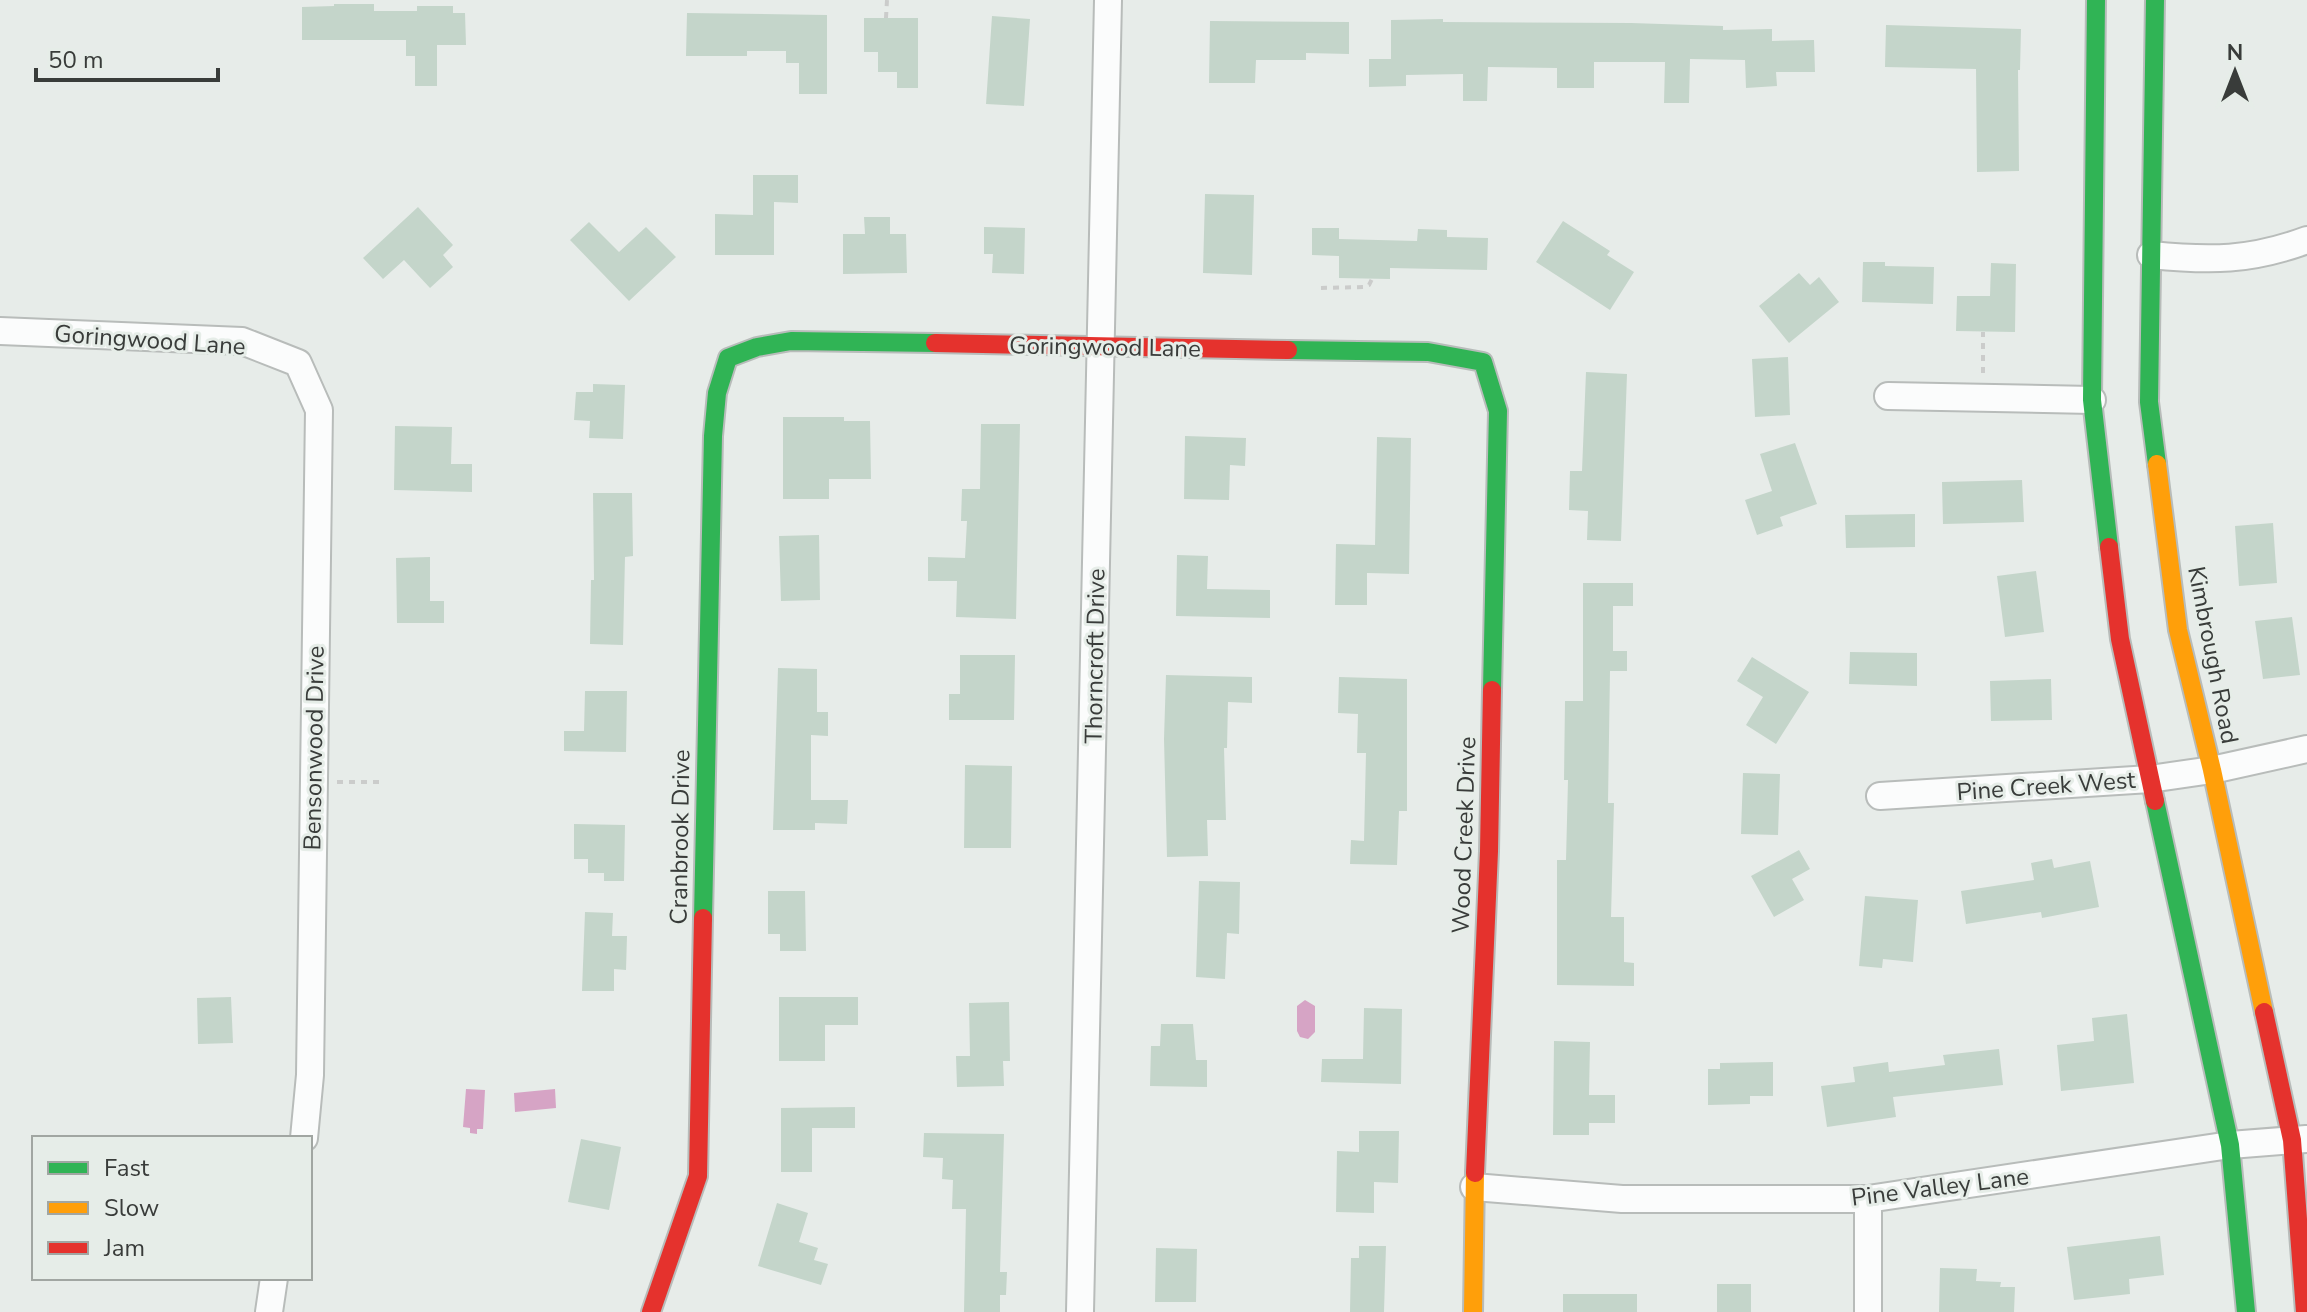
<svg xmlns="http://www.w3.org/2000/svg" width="2307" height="1312" viewBox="0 0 2307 1312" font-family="'Nunito Sans',sans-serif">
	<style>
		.water { fill: #d6a4c5 }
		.building { fill: #c4d5ca }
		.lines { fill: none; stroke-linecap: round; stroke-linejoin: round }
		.street-casing { stroke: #b8bcba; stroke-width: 30 }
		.fast-casing { stroke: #b8bcba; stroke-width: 22 }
		.slow-casing { stroke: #b8bcba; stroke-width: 22 }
		.jam-casing { stroke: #b8bcba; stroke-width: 22 }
		.path { stroke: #cbcccb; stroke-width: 4; stroke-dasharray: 6 6; stroke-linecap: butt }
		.street { stroke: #fbfcfc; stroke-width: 26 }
		.fast { stroke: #30b455; stroke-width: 18 }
		.slow { stroke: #ff9f0a; stroke-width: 18 }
		.jam { stroke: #e5322d; stroke-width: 18 }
		.labels { text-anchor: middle; stroke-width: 6; stroke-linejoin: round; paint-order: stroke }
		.street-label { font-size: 24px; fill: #393c3a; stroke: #e6ede8 }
	</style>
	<rect width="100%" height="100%" fill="#e7ece9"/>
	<path class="water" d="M 1305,1000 L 1315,1006 L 1315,1032 L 1308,1039 L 1300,1037 L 1297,1031 L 1297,1006 Z
		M 466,1089 L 485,1090 L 483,1129 L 477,1129 L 477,1134 L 470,1133 L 470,1128 L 463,1127 Z
		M 555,1089 L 556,1108 L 515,1112 L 514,1093 Z"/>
	<path class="building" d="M 334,4 L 374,4 L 374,11 L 417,11 L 417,6 L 453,6 L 453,13 L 465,13 L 466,45 L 437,45 L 437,86 L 415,86 L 415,56 L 406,56 L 406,40 L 302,40 L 302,7 L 334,6 Z
		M 687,13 L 827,15 L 827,94 L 799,94 L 799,63 L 786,63 L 786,51 L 747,51 L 747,56 L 686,56 Z
		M 992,16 L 1030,19 L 1024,106 L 986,104 Z
		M 864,18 L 918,18 L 918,88 L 897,88 L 897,72 L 878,72 L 878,52 L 864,52 Z
		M 1443,19 L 1443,22 L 1631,23 L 1723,26 L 1723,30 L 1772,29 L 1772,41 L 1814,40 L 1815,72 L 1776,72 L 1777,86 L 1746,88 L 1745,60 L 1690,59 L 1689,103 L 1664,103 L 1665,62 L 1594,62 L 1594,88 L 1557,88 L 1557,68 L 1488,67 L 1487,101 L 1463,101 L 1463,74 L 1406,75 L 1406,86 L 1369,87 L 1369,59 L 1391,59 L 1391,20 Z
		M 1210,21 L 1349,22 L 1349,54 L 1306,53 L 1306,60 L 1256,60 L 1255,83 L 1209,83 Z
		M 1886,25 L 2021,29 L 2020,70 L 2018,70 L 2019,171 L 1977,172 L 1976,69 L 1885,67 Z
		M 753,175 L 798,175 L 798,203 L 774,202 L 774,255 L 715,255 L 715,214 L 753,215 Z
		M 1205,194 L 1254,195 L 1252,275 L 1203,273 Z
		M 418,207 L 453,245 L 443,255 L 453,267 L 430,288 L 404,260 L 383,279 L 363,258 Z
		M 864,217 L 890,217 L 890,234 L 906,234 L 907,273 L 843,274 L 843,234 L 865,234 Z
		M 1563,221 L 1610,251 L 1607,255 L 1634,272 L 1610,310 L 1536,262 Z
		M 589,222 L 619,252 L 646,227 L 676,257 L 629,301 L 570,240 Z
		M 984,227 L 1025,228 L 1024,274 L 992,273 L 993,254 L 984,254 Z
		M 1312,228 L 1339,228 L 1339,239 L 1417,241 L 1418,229 L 1447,230 L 1447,237 L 1488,238 L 1487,270 L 1390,268 L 1390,279 L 1339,278 L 1339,256 L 1312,255 Z
		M 1863,262 L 1885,262 L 1885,266 L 1934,267 L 1933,304 L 1862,302 Z
		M 1991,263 L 2016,264 L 2015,332 L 1956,331 L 1957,296 L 1990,296 Z
		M 1799,273 L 1810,285 L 1819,277 L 1839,302 L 1789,343 L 1759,306 Z
		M 1788,357 L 1790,415 L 1755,417 L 1752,359 Z
		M 1586,372 L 1627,374 L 1621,541 L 1587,540 L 1588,511 L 1569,510 L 1570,471 L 1582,471 Z
		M 593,384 L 625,385 L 623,439 L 589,438 L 590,421 L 574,420 L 576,392 L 593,392 Z
		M 783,417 L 844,417 L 844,421 L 870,421 L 871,479 L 829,479 L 829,499 L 783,499 Z
		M 981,424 L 1020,424 L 1016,619 L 956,617 L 957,581 L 928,581 L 928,557 L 965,558 L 967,521 L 961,521 L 962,489 L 980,489 Z
		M 395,426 L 452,427 L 451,464 L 472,464 L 472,492 L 394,490 Z
		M 1185,436 L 1246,438 L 1245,466 L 1230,465 L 1229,500 L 1184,499 Z
		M 1377,437 L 1411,438 L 1409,574 L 1367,573 L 1367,605 L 1335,605 L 1336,544 L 1375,545 Z
		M 1795,443 L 1817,504 L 1780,517 L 1783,526 L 1757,535 L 1745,500 L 1772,491 L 1760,454 Z
		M 2022,480 L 2024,522 L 1943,524 L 1942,482 Z
		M 593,493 L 632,493 L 633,556 L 625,557 L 623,645 L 590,644 L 591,580 L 594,580 Z
		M 1915,514 L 1915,547 L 1846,548 L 1845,515 Z
		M 2273,523 L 2277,583 L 2239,586 L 2235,526 Z
		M 819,535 L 820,600 L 781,601 L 779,536 Z
		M 1177,555 L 1208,556 L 1207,589 L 1270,590 L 1270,618 L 1176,616 Z
		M 430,557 L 430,601 L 444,601 L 444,623 L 397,623 L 396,558 Z
		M 2036,571 L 2044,632 L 2005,637 L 1997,576 Z
		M 1583,583 L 1633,583 L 1633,606 L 1613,606 L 1613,651 L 1627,651 L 1627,671 L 1610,671 L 1608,803 L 1614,803 L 1611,917 L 1624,917 L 1624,962 L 1634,963 L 1634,986 L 1557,985 L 1557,860 L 1566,860 L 1568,780 L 1564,780 L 1565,701 L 1583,701 Z
		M 2292,617 L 2300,675 L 2263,679 L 2255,621 Z
		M 1850,652 L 1917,653 L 1917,686 L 1849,684 Z
		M 960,655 L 1015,655 L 1014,720 L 949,720 L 949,694 L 960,694 Z
		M 1752,657 L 1809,692 L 1776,744 L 1746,725 L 1763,697 L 1737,681 Z
		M 778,668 L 817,669 L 817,712 L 828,712 L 828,736 L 811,735 L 811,800 L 848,800 L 847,824 L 815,823 L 815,830 L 773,830 Z
		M 1166,675 L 1252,677 L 1252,703 L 1228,702 L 1227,748 L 1224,748 L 1226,820 L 1207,820 L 1208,856 L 1167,857 L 1164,739 Z
		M 1339,677 L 1407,679 L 1407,811 L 1399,811 L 1397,865 L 1350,864 L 1351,840 L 1364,841 L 1366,753 L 1357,753 L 1358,714 L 1338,713 Z
		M 2051,679 L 2052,720 L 1991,721 L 1990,681 Z
		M 585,691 L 627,691 L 626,752 L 564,751 L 564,731 L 584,731 Z
		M 965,765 L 1012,766 L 1011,848 L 964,848 Z
		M 1743,773 L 1780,774 L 1778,835 L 1741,834 Z
		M 574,824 L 625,825 L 624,881 L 604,881 L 604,873 L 588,873 L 588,859 L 574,859 Z
		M 1799,850 L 1810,869 L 1792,879 L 1804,900 L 1774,917 L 1751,876 Z
		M 2052,859 L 2054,868 L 2090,861 L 2099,907 L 2042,918 L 2041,912 L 1966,924 L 1961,891 L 2034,880 L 2031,863 Z
		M 1199,881 L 1240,882 L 1239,934 L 1227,933 L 1225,979 L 1196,977 Z
		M 768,891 L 805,891 L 806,951 L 780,951 L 780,934 L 768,934 Z
		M 1865,896 L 1918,900 L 1913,962 L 1883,959 L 1882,968 L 1859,966 Z
		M 585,912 L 613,913 L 612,936 L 627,936 L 626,970 L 614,969 L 614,991 L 582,991 Z
		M 231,997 L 233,1043 L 198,1044 L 197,998 Z
		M 779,997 L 858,997 L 858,1025 L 825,1025 L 825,1061 L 779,1061 Z
		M 1009,1002 L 1010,1061 L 1003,1061 L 1004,1086 L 957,1087 L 956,1056 L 970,1056 L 969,1003 Z
		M 1364,1008 L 1402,1009 L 1401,1084 L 1321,1082 L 1322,1059 L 1363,1059 Z
		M 2127,1014 L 2134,1083 L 2061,1091 L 2057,1045 L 2094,1041 L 2092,1018 Z
		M 1161,1024 L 1193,1024 L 1196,1060 L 1207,1060 L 1207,1087 L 1150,1086 L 1151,1046 L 1160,1046 Z
		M 1554,1041 L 1590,1042 L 1589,1095 L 1615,1095 L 1615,1123 L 1589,1123 L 1589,1135 L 1553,1135 Z
		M 1999,1049 L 2003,1085 L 1893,1097 L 1896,1117 L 1827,1127 L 1821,1086 L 1855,1082 L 1853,1067 L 1888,1062 L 1889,1072 L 1945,1065 L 1943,1055 Z
		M 1773,1062 L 1773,1096 L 1750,1096 L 1750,1104 L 1708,1105 L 1708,1069 L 1720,1069 L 1720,1063 Z
		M 855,1107 L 855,1128 L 812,1128 L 812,1172 L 781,1172 L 781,1108 Z
		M 1359,1131 L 1399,1131 L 1398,1183 L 1374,1182 L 1374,1213 L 1336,1212 L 1337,1151 L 1359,1152 Z
		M 924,1133 L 1004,1134 L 1000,1272 L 1007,1272 L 1006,1295 L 1000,1295 L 1000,1312 L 964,1312 L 966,1209 L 952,1209 L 953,1180 L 942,1179 L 943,1158 L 923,1157 Z
		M 581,1139 L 621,1147 L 609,1210 L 568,1202 Z
		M 777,1203 L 808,1213 L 799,1242 L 818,1248 L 814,1260 L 828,1264 L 821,1285 L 758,1266 Z
		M 2160,1236 L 2164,1275 L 2129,1279 L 2130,1294 L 2074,1300 L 2067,1247 Z
		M 1359,1246 L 1386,1246 L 1384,1312 L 1350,1312 L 1351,1258 L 1359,1258 Z
		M 1156,1248 L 1197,1249 L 1196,1302 L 1155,1302 Z
		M 1940,1268 L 1977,1269 L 1976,1281 L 2001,1282 L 2000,1287 L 2015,1287 L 2014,1312 L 1939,1312 Z
		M 1717,1284 L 1751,1284 L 1751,1312 L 1717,1312 Z
		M 1563,1294 L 1637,1294 L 1637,1312 L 1563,1312 Z"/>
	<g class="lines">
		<defs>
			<path id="street" d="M 2151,255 C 2210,261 2250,261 2307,240
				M 0,331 L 242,341 L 298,363 L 319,410 L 310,1075 L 304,1138
				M 1888,396 L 2092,400
				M 1880,796 L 2150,779 L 2212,770 L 2307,749
				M 1474,1187 L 1622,1199 L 1868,1199 L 2230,1145 L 2306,1139
				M 269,1312 L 274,1278
				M 1080,1312 L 1108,0
				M 1868,1312 L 1868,1199"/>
			<path id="fast" d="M 2096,0 L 2092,400 L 2109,547
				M 2155,0 L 2149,402 L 2157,464
				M 1288,350 L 1428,352 L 1483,362 L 1498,411 L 1492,690
				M 2155,801 L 2230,1145 L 2246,1312
				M 703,918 L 713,436 L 717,393 L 728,358 L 757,347 L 791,341 L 935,343"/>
			<path id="slow" d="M 2157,464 L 2178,630 L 2212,770 L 2264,1012
				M 1473,1312 L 1475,1173"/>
			<path id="jam" d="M 935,343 L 1288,350
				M 2109,547 L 2120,639 L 2155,801
				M 2264,1012 L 2292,1140 L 2305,1312
				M 1475,1173 L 1489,851 L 1492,690
				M 651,1312 L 698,1176 L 703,918"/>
		</defs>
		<use href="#street" class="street-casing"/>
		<use href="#fast" class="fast-casing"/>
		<use href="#slow" class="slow-casing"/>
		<use href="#jam" class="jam-casing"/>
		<path class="path" d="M 886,18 L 887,0
			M 1321,288 L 1363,287 L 1369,285 L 1372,279
			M 1983,373 L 1983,332
			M 337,782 L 382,782"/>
		<use href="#street" class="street"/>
		<use href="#fast" class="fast"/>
		<use href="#slow" class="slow"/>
		<use href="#jam" class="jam"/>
	</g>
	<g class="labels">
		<g class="street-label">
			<text transform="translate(150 340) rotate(4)" y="8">Goringwood Lane</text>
			<text transform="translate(1105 347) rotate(1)" y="8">Goringwood Lane</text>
			<text transform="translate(2213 655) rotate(79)" y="8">Kimbrough Road</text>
			<text transform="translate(1095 656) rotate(-89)" y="8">Thorncroft Drive</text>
			<text transform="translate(314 748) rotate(-89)" y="8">Bensonwood Drive</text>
			<text transform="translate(2046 786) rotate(-4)" y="8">Pine Creek West</text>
			<text transform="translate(1464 835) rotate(-88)" y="8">Wood Creek Drive</text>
			<text transform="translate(680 837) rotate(-89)" y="8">Cranbrook Drive</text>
			<text transform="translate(1940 1187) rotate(-7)" y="8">Pine Valley Lane</text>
		</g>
	</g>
	<rect x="32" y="1136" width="280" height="144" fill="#e6ede8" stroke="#a1a6a2" stroke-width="2"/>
	<rect x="48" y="1162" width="40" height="12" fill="#30b455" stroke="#a1a6a2" stroke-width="2"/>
	<text x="104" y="1176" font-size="24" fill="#393c3a">Fast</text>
	<rect x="48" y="1202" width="40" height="12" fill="#ff9f0a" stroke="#a1a6a2" stroke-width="2"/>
	<text x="104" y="1216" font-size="24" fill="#393c3a">Slow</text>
	<rect x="48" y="1242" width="40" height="12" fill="#e5322d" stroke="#a1a6a2" stroke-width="2"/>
	<text x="104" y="1256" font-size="24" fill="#393c3a">Jam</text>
	<g transform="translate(2235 72)" stroke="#e6ede8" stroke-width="6" paint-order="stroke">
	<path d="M0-6L14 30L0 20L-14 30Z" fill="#393c3a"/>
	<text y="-12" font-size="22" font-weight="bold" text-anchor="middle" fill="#393c3a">N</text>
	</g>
	<path d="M36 68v12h182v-12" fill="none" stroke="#393c3a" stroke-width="4"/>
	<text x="48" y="68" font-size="24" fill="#393c3a" stroke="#e6ede8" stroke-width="6" paint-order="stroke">50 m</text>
</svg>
